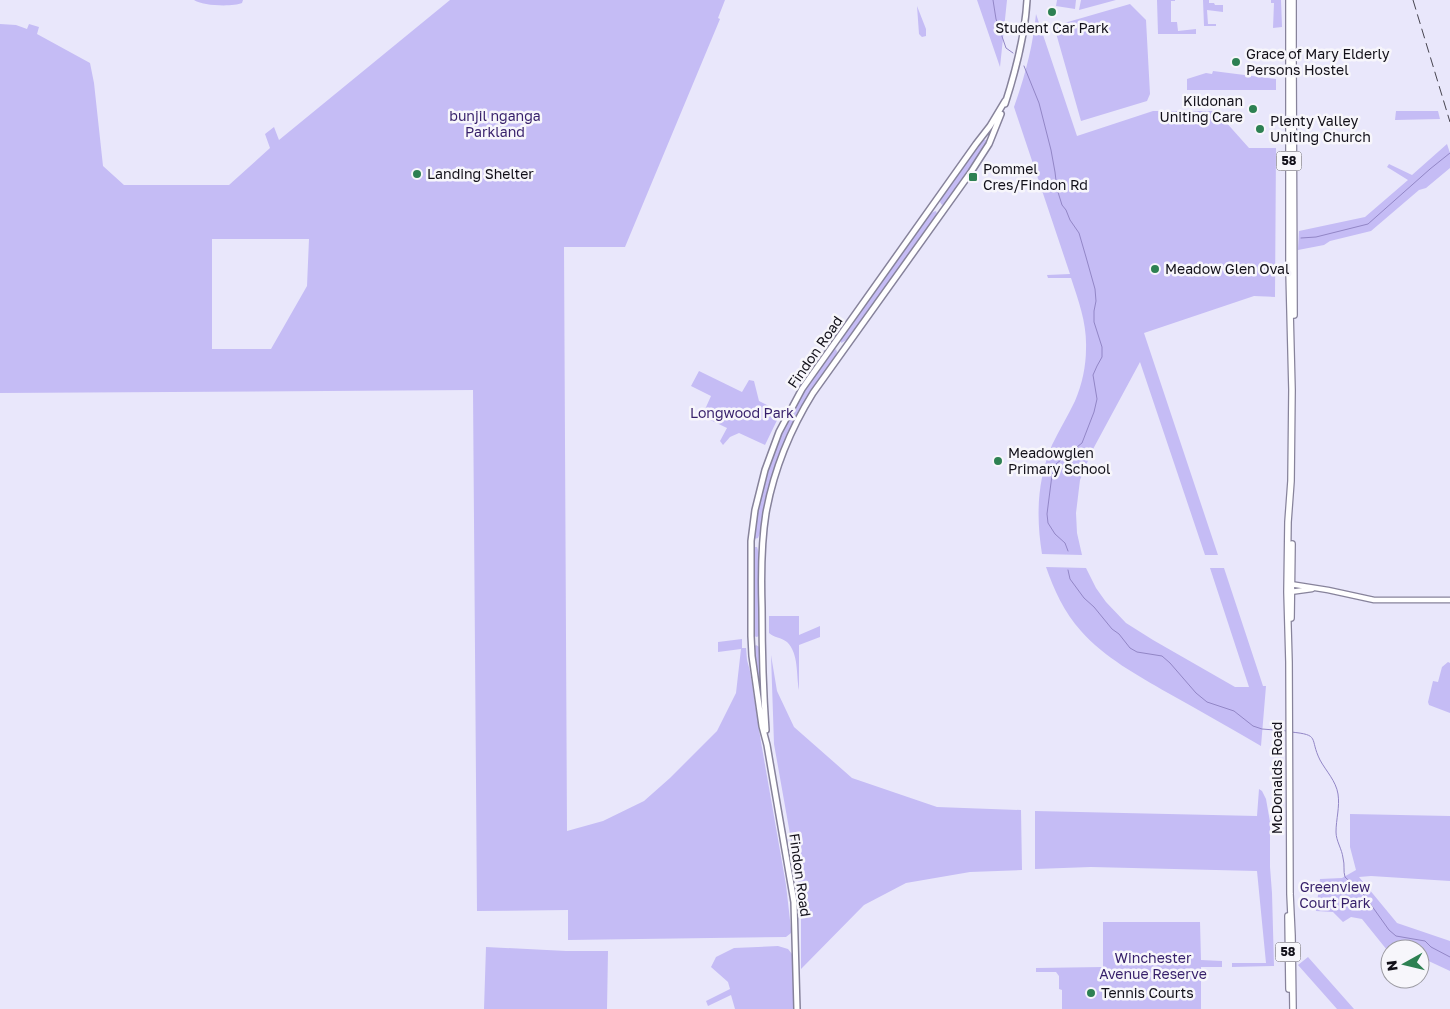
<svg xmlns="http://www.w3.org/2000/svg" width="1450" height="1009" viewBox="0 0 1450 1009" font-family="'Golos Text',sans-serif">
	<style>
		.green { fill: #c5bcf5; fill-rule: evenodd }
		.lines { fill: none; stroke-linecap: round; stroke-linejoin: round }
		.stream { stroke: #9286c6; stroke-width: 1 }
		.tertiary-casing { stroke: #87839b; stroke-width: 7 }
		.secondary-casing { stroke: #87839b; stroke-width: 8 }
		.primary-casing { stroke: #87839b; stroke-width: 8 }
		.tertiary { stroke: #fff; stroke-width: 4.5 }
		.secondary { stroke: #fff; stroke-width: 5 }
		.primary { stroke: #fff; stroke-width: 5.5 }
		.rail { stroke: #46444f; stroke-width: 1; stroke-dasharray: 10 5; stroke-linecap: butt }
		.poi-dot { fill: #2d8052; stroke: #f7f6fb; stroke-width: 2 }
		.labels { text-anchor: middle; stroke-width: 5; stroke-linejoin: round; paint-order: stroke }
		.shield { fill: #f7f6fb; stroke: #57555d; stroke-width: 1 }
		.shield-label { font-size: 12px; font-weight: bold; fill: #121019 }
		.poi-label { font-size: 14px; fill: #121019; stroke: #f7f6fb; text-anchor: start }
		.park-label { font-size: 14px; fill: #361f6a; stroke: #f7f6fb }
		.street-label { font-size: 14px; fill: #121019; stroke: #f7f6fb }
	</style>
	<rect width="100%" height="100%" fill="#e9e7fb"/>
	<path class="green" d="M 194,0 L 243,0 L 242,3 C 233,7 202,6 194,0 Z
		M 450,0 L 725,0 L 718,18 L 720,19 L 625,247 L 564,247 L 567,831 L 603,821 L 644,801 L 670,778 L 717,731 L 736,693 L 741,649 L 718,652 L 718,642 L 742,639 L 742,648 L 746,648 L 747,660 L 750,671 L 761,742 L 786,885 L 791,929 L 791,933 L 786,937 L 568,940 L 568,910 L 477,911 L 473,390 L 0,393 L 0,24 L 16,25 L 27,29 L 29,24 L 39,27 L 37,34 L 90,63 L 94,83 L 103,166 L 124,185 L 229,185 L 270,148 L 265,134 L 274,127 L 279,140 ZM 212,239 L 309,239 L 307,286 L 271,349 L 212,349 Z
		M 977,0 L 1007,0 L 1000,67 Z
		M 1057,0 L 1076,0 L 1075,9 L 1056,6 Z
		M 1081,0 L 1116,0 L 1079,10 Z
		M 1157,0 L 1175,0 L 1175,1 L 1171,1 L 1171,22 L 1177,22 L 1178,31 L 1196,29 L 1196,34 L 1158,34 Z
		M 1203,0 L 1209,0 L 1209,3 L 1214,3 L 1215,5 L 1223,5 L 1223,12 L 1207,10 L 1208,24 L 1216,24 L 1216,26 L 1204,26 Z
		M 1271,0 L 1281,0 L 1282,27 L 1273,28 L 1274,3 L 1271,3 Z
		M 1130,4 L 1146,20 L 1150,94 L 1147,101 L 1081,121 L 1054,26 Z
		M 917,6 L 926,29 L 926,36 L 922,37 L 919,34 Z
		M 1036,14 L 1077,136 L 1153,111 L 1216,111 L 1249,148 L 1276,148 L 1275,297 L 1254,296 L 1144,333 L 1218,555 L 1205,555 L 1140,362 L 1092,451 L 1080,480 L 1076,513 L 1077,533 L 1082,555 L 1042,554 C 1036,516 1037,481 1052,445 C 1059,430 1068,416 1075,401 C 1082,385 1086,366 1086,349 C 1087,324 1079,302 1071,278 L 1048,278 L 1047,275 L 1070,274 L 1014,107 C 1025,76 1033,46 1036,14 Z
		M 1213,71 L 1276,79 L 1276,90 L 1187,90 L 1187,79 L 1206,73 L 1212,74 Z
		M 1396,111 L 1438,111 L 1440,119 L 1395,120 Z
		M 983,140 L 986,140 L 987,143 L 963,181 L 955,189 L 944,204 L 942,205 L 940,202 L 943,194 L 980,142 Z
		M 1447,144 L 1450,153 L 1450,168 L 1426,188 L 1419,190 L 1371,231 L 1330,241 L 1324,245 L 1298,250 L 1299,231 L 1365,217 L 1408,180 L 1387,167 L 1389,164 L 1412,175 Z
		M 936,211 L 937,214 L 935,220 L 849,339 L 841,343 L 841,337 L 927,217 L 933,212 Z
		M 836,349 L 837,352 L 834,361 L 788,437 L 762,529 L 758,538 L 754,539 L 753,537 L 757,507 L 767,465 L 788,416 L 816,371 L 833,351 Z
		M 699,371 L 742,392 L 749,380 L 754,381 L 759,401 L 781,412 L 765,445 L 739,433 L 730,437 L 723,445 L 720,441 L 727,428 L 702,416 L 711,396 L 691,386 Z
		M 753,547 L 757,547 L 760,556 L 760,635 L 757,637 L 753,636 Z
		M 1046,567 L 1086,568 L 1096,588 L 1106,602 L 1126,623 L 1153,640 L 1235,687 L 1249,687 L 1210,568 L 1224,568 L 1263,686 L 1266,686 L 1261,746 C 1230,728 1199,710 1168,693 C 1137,675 1105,658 1081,631 C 1064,612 1054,590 1046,567 Z
		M 769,616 L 799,616 L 799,635 L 820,626 L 820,637 L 799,645 L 799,690 C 796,674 799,654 787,642 C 781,637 774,638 769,633 Z
		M 756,645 L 761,648 L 763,720 L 753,648 Z
		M 771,655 L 777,691 L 794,727 L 852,778 L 937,807 L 1021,810 L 1022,870 L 970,872 L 906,883 L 864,905 L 801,969 L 801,896 L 774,744 Z
		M 1448,662 L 1450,663 L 1450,713 L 1429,705 L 1428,702 L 1433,681 L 1438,682 L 1442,667 Z
		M 1259,789 L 1262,791 L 1266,799 L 1270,822 L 1270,867 L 1272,893 L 1274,966 L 1232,967 L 1232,963 L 1266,963 L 1257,871 L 1091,867 L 1035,869 L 1035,811 L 1257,816 Z
		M 1350,814 L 1450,816 L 1450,881 L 1371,876 L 1359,877 L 1397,923 L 1450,941 L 1450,971 L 1420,957 L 1420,949 L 1397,949 L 1391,946 L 1387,950 L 1362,919 L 1351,917 L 1343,922 L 1333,912 L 1316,911 L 1320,879 L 1342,878 L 1356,870 L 1350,847 Z
		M 1103,922 L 1200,922 L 1201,960 L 1222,961 L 1222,967 L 1201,967 L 1201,1009 L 1062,1009 L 1062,990 L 1059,989 L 1059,976 L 1056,972 L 1036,972 L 1036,968 L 1103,967 Z
		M 778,946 L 788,949 L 792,954 L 795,1009 L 735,1009 L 731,995 L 708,1006 L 706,1001 L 730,989 L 728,982 L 711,967 L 716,957 L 734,948 Z
		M 486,947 L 566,951 L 608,951 L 607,1009 L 484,1009 Z
		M 1308,957 L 1354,1009 L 1337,1009 L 1298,965 Z"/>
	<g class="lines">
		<path class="stream" d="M 993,0 L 996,19 L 1006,48 L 1013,53
			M 1024,66 L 1039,103 L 1051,150 L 1055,172 L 1057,189 L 1062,205 L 1066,210 L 1070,220 L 1079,233 L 1086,257 L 1095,289 L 1096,301 L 1094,311 L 1094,322 L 1102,347 L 1102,357 L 1097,366 L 1093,375 L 1097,399 L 1094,412 L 1082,443 L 1056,464 L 1052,475 L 1047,514 L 1048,523 L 1055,534 L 1065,543 L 1068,551
			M 1301,238 L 1316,237 L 1368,224 L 1430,169 L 1450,153
			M 1068,570 L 1070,579 L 1084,598 L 1094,607 L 1112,629 L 1119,634 L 1130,648 L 1137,652 L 1162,656 L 1170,663 L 1196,693 L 1207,702 L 1234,711 L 1253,726 L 1262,729 L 1287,731
			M 1291,732 C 1321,735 1309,738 1320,760 C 1326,771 1336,781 1338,794 C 1340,807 1336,819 1336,832 C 1336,841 1342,849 1343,858 C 1345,865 1343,871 1345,877 L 1364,895 L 1389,930 L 1396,936 L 1425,941 L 1431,947 L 1450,957"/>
		<defs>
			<path id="tertiary" d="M 1290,584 L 1328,590 L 1374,600 L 1450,600
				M 1290,592 L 1312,589"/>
			<path id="secondary" d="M 1005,104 C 1016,70 1025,36 1027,0
				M 766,730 C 763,689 762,648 762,608 C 761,576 761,544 766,513 C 774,469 790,430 813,393 L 971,172 L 989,144 L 1001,114
				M 797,1009 L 794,902 L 767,745 L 762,726 L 752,656 L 751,636 L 751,541 L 755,510 L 765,470 L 779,432 L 802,389 L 976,144 L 990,126 L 1005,101"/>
			<path id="primary" d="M 1289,0 L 1289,271 L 1292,390 L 1291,481 L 1288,522 L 1287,592 L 1289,662 L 1290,894 L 1292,936 L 1293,1009
				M 1293,50 L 1293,0
				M 1293,60 L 1294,315
				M 1291,618 L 1292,544
				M 1288,916 L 1289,989"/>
		</defs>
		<use href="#tertiary" class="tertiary-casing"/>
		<use href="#secondary" class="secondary-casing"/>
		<use href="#primary" class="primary-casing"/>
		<use href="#tertiary" class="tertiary"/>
		<use href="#secondary" class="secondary"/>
		<use href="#primary" class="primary"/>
		<path class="rail" d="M 1413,0 L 1450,122"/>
	</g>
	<g class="poi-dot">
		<circle cx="1052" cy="12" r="5"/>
		<circle cx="1236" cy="62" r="5"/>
		<circle cx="1253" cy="109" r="5"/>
		<circle cx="1260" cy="129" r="5"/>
		<circle cx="417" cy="174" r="5"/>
		<rect x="968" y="172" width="10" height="10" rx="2.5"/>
		<circle cx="1155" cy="269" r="5"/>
		<circle cx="998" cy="461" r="5"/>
		<circle cx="1091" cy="993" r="5"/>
	</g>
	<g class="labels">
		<g class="shield">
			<rect x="1276.5" y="151.5" width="25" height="19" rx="4"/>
			<rect x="1275.5" y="942.5" width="25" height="19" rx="4"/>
		</g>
		<g class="shield-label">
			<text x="1289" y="165">58</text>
			<text x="1288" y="956">58</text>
		</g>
		<g class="poi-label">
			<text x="1052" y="33" text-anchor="middle">Student Car Park</text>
			<text x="1246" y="59">Grace of Mary Elderly<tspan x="1246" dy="16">Persons Hostel</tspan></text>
			<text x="1243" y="106" text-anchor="end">Kildonan<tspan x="1243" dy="16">Uniting Care</tspan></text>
			<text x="1270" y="126">Plenty Valley<tspan x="1270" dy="16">Uniting Church</tspan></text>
			<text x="983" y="174">Pommel<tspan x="983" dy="16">Cres/Findon Rd</tspan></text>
			<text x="427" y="179">Landing Shelter</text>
			<text x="1165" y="274">Meadow Glen Oval</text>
			<text x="1008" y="458">Meadowglen<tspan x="1008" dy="16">Primary School</tspan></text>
			<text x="1101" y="998">Tennis Courts</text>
		</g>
		<g class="park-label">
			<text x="495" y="121">bunjil nganga<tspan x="495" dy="16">Parkland</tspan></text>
			<text x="742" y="418">Longwood Park</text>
			<text x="1335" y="892">Greenview<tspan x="1335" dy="16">Court Park</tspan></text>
			<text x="1153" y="963">Winchester<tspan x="1153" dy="16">Avenue Reserve</tspan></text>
		</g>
		<g class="street-label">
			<text transform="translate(815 352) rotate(-55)" y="5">Findon Road</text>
			<text transform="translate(1277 778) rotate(-90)" y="5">McDonalds Road</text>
			<text transform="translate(800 875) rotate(82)" y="5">Findon Road</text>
		</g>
	</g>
	<g transform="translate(1405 964) rotate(262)"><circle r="24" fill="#f7f6fb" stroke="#9b9aa1"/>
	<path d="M0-4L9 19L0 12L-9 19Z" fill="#2d8052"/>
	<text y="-8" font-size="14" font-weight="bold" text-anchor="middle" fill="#121019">N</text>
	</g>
</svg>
